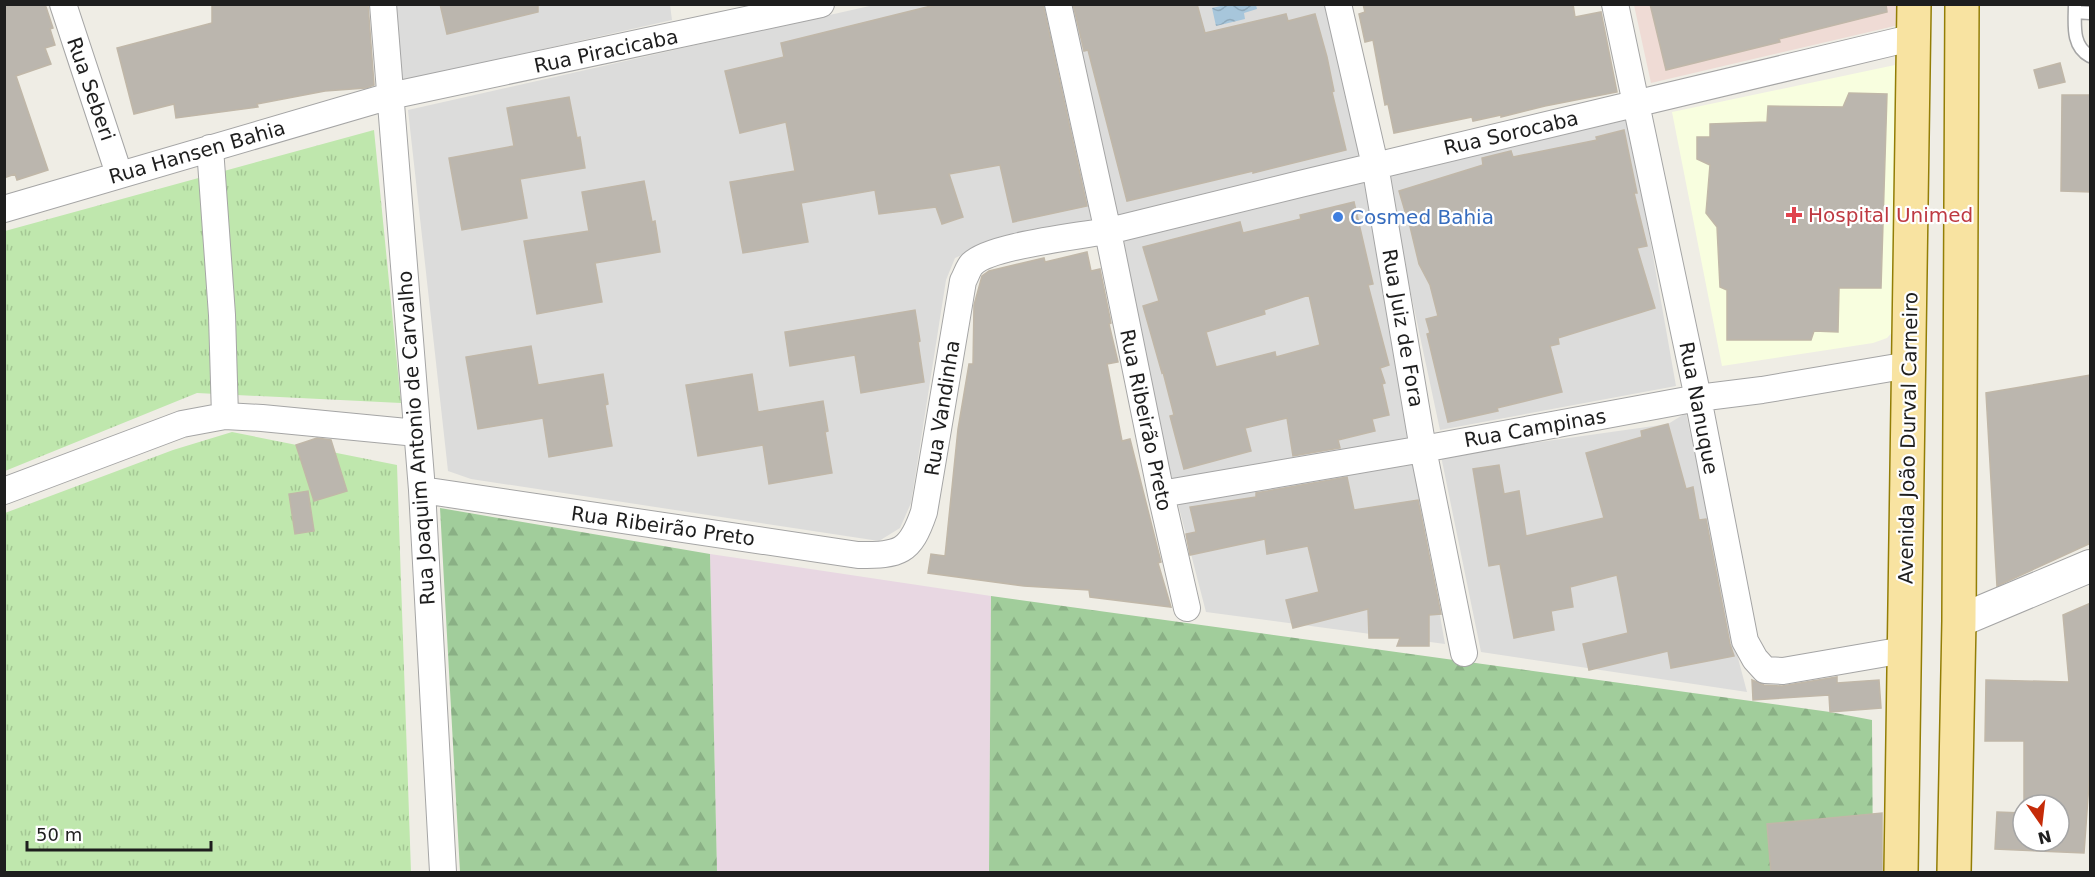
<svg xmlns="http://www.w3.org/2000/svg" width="2095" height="877" viewBox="0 0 2095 877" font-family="'DejaVu Sans',sans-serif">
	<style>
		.residential { fill: #dcdcdb }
		.commercial { fill: #efdbd5 }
		.industrial { fill: #e8d7e2 }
		.education { fill: #f8fedf }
		.grass { fill: url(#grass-tufts) }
		.forest { fill: url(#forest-firs) }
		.water { fill: url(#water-waves) }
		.building { fill: #bbb6ae; stroke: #c0b7a8; stroke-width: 1.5; fill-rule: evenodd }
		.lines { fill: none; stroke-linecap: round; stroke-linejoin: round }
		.service-casing { stroke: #a5a5a5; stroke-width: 15 }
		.minor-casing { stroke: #a5a5a5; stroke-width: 28 }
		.tertiary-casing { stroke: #a5a5a5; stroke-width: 34 }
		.primary-casing { stroke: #937e06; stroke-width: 36 }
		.service { stroke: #fff; stroke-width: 12 }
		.minor { stroke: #fff; stroke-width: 26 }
		.tertiary { stroke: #fff; stroke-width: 32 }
		.primary { stroke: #f8e3a1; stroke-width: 33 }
		.health-dot { fill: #e0444e; stroke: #fff; stroke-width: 2 }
		.shop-dot { fill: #3f7fe0; stroke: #fff; stroke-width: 2 }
		.labels { text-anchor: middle; stroke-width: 4.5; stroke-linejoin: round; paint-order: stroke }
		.street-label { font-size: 20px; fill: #1e1e1e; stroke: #fff }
		.health-label { font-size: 20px; fill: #be3a42; stroke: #fff; text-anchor: start }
		.shop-label { font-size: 20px; fill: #366cbe; stroke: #fff; text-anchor: start }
	</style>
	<defs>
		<pattern id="grass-tufts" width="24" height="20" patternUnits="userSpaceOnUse" patternTransform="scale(1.5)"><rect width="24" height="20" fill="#bfe7ad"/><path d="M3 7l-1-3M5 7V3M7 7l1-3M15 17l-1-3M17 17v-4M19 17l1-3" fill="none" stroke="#a4c694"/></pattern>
		<pattern id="forest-firs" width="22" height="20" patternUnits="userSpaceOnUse" patternTransform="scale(1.5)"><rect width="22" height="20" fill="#a1cd9b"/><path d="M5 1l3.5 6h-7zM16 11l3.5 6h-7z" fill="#8ab085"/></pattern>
		<pattern id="water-waves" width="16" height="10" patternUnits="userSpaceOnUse" patternTransform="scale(1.5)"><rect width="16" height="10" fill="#a7c6db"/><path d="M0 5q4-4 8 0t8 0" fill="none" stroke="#8faabc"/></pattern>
	</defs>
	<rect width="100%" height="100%" fill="#efede5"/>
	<path class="residential" d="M 395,5 L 670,5 L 672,20 L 401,81 Z
		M 874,5 L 1052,5 L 1104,227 L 973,250 L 955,258 L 946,280 L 911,503 L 900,528 L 879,541 L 471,479 L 448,471 L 408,110 Z
		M 1064,5 L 1325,5 L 1362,158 L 1114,221 Z
		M 1628,115 L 1676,386 L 1440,430 L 1386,177 L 1535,141 Z
		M 1364,179 L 1414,442 L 1173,482 L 1114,241 Z
		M 1686,413 L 1716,552 L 1726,613 L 1747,692 L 1481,652 L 1441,456 L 1668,424 Z
		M 1412,457 L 1445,644 L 1206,612 L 1177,500 Z"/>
	<path class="commercial" d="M 1634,5 L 1898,5 L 1899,25 L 1651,83 Z"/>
	<path class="industrial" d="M 710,554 L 991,596 L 989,872 L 717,872 Z"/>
	<path class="education" d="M 1895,65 L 1898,319 L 1895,329 L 1887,338 L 1873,343 L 1722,366 L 1672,112 Z"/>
	<path class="grass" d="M 374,130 L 401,403 L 197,393 L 5,471 L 5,231 Z
		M 232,432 L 397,465 L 411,872 L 5,872 L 5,513 L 173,450 Z"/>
	<path class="forest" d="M 440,508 L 710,554 L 717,872 L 460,872 Z
		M 991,596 L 1830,712 L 1872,720 L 1873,872 L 989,872 Z"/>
	<path class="water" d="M 1256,5 L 1257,9 L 1244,13 L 1245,19 L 1216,26 L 1212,8 L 1225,5 L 1240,5 L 1241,6 Z"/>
	<path class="building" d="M 4,4 L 45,4 L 53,28 L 50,29 L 55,45 L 45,48 L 51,64 L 16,76 L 48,170 L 17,180 L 15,174 L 4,178 Z
		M 212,4 L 368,4 L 374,85 L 366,88 L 325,91 L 257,104 L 258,107 L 176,118 L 174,104 L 134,114 L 117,48 L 212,23 Z
		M 440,4 L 538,4 L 538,12 L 447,34 Z
		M 939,4 L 1043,4 L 1087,206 L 1013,222 L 1000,165 L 949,174 L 963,217 L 942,224 L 936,207 L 879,214 L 875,190 L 801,203 L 808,242 L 743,253 L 730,182 L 795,171 L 786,122 L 740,133 L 725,71 L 784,57 L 781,43 Z
		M 1073,4 L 1197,4 L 1205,33 L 1286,14 L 1288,21 L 1315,14 L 1327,57 L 1334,91 L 1332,92 L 1346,150 L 1253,173 L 1253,171 L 1127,201 L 1088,50 L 1084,51 Z
		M 1363,4 L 1573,4 L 1575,17 L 1601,12 L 1617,92 L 1545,106 L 1501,117 L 1501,115 L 1473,121 L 1472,117 L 1394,133 L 1388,104 L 1385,105 L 1373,40 L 1365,42 L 1359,14 L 1365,12 Z
		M 1650,4 L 1886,4 L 1887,12 L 1779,39 L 1780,42 L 1666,70 Z
		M 2060,63 L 2065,82 L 2039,88 L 2034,70 Z
		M 1849,93 L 1887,94 L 1881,288 L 1839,288 L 1838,332 L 1814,331 L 1811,340 L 1727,340 L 1727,290 L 1720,287 L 1717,227 L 1706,213 L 1710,165 L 1697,159 L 1697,137 L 1710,137 L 1710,124 L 1767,122 L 1768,106 L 1843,107 Z
		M 2062,95 L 2091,95 L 2091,192 L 2061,191 Z
		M 569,97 L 577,138 L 580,137 L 585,168 L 520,179 L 527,218 L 462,230 L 449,158 L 514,146 L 507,108 Z
		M 1624,130 L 1637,193 L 1634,193 L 1647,246 L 1637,248 L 1655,308 L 1558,338 L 1559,344 L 1550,346 L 1562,392 L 1497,408 L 1498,411 L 1448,422 L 1427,334 L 1430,333 L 1426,319 L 1438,316 L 1430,285 L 1419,264 L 1408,218 L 1407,218 L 1399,191 L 1483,165 L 1482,158 L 1511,151 L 1513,157 L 1597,140 L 1596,137 Z
		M 644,181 L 652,222 L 655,221 L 660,252 L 595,263 L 602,302 L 537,314 L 524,241 L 589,231 L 582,192 Z
		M 1354,202 L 1373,284 L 1368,285 L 1389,365 L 1380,368 L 1385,383 L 1382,384 L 1389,415 L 1372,419 L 1375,431 L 1338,440 L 1340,448 L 1293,456 L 1287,418 L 1245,428 L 1251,451 L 1184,469 L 1170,416 L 1174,415 L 1163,372 L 1162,373 L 1143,306 L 1159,301 L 1143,247 L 1240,222 L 1243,233 L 1301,219 L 1300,215 ZM 1309,295 L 1320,345 L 1276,357 L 1275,352 L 1216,367 L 1206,332 L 1265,314 L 1264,310 Z
		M 1087,252 L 1091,271 L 1100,269 L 1111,323 L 1109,324 L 1118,362 L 1107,364 L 1122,441 L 1130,439 L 1161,562 L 1158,563 L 1171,607 L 1090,597 L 1089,590 L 1024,586 L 928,573 L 931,554 L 945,556 L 958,429 L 969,364 L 973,364 L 974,305 L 982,276 L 989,271 L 1044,258 L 1045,262 Z
		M 915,310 L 920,341 L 918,342 L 924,382 L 861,393 L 855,355 L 790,366 L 785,332 Z
		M 531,346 L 538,385 L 603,374 L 608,404 L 605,405 L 612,446 L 549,457 L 543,418 L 478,429 L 466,357 Z
		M 752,374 L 758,412 L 823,401 L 828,431 L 825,432 L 832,473 L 769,484 L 763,445 L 698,456 L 686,385 Z
		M 2091,375 L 2091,543 L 1997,586 L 1986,393 Z
		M 1668,424 L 1686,489 L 1693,487 L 1699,520 L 1706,519 L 1730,644 L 1734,656 L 1671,668 L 1668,651 L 1589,670 L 1583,644 L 1628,633 L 1617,575 L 1570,587 L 1573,607 L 1551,611 L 1554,630 L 1514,638 L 1500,564 L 1489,566 L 1473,469 L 1499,465 L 1504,494 L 1519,491 L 1526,536 L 1604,518 L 1586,453 L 1642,437 L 1641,431 Z
		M 317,438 L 331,440 L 347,491 L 314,501 L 296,445 Z
		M 1347,477 L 1354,510 L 1418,500 L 1441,614 L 1429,615 L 1429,646 L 1397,646 L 1400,638 L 1369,638 L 1368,609 L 1293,628 L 1286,600 L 1319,592 L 1308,546 L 1267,554 L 1265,539 L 1190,555 L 1186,534 L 1196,532 L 1190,507 L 1256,497 L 1256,493 Z
		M 308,491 L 314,531 L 295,534 L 289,494 Z
		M 2091,603 L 2091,756 L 2084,853 L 1995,849 L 1997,812 L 2023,813 L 2023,841 L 2059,841 L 2059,805 L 2024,805 L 2024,741 L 1985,741 L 1986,680 L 2069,682 L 2063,615 Z
		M 1837,677 L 1837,683 L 1879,680 L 1881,708 L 1830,712 L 1829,695 L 1753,700 L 1752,680 L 1764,685 L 1782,686 Z
		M 1882,813 L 1882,872 L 1771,873 L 1767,824 Z"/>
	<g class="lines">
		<defs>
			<path id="service" d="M 2075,4 C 2075,23 2071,46 2090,56
				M 2075,12 L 2090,13"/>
			<path id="minor" d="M 63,4 L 119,174
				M 383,4 L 422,490 L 443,872
				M 1058,4 L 1108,232 L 1161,494 L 1187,608
				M 1338,4 L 1375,165 L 1423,449 L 1464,653
				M 1615,4 L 1698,398 L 1745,641 L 1755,659 L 1765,670 L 1783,671 L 1904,650
				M 210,148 L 222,315 L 225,416
				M 4,209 L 390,96 L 821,4
				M 422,490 L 858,555 C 900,555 910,553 924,512 L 963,281 C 966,276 968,268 972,264 C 992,244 1089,236 1121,228 C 1385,162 1650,101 1915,37
				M 4,491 L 182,424 L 225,416 L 262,418 L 417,433
				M 1161,494 L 1423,449 L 1698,398 L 1762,390 L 1909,365"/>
			<path id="tertiary" d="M 1959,621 L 2090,566"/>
			<path id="primary" d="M 1901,872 L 1914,4
				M 1954,872 L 1959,621 L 1962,4"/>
		</defs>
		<use href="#service" class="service-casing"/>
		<use href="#minor" class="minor-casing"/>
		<use href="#tertiary" class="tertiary-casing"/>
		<use href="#primary" class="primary-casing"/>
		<use href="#service" class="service"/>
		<use href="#minor" class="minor"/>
		<use href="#tertiary" class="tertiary"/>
		<use href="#primary" class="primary"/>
	</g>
	<path class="health-dot" d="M1791 206h6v6h6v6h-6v6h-6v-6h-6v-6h6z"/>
	<circle class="shop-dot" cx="1338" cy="217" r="6"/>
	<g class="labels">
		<g class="street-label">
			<text transform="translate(606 51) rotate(-12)" y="7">Rua Piracicaba</text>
			<text transform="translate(91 89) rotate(71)" y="7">Rua Seberi</text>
			<text transform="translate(1511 133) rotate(-13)" y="7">Rua Sorocaba</text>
			<text transform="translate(197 152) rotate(-16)" y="7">Rua Hansen Bahia</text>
			<text transform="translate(1403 328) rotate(80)" y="7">Rua Juiz de Fora</text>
			<text transform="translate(942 408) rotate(-81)" y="7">Rua Vandinha</text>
			<text transform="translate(1699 408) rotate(79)" y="7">Rua Nanuque</text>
			<text transform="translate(1146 420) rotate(78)" y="7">Rua Ribeirão Preto</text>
			<text transform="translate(1535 428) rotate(-10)" y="7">Rua Campinas</text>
			<text transform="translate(416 438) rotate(-94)" y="7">Rua Joaquim Antonio de Carvalho</text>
			<text transform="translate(1908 438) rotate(-89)" y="7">Avenida João Durval Carneiro</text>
			<text transform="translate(663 526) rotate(8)" y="7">Rua Ribeirão Preto</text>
		</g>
		<g class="health-label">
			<text x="1808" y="222">Hospital Unimed</text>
		</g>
		<g class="shop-label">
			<text x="1350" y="224">Cosmed Bahia</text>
		</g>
	</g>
	<rect width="2095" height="877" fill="none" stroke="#1e1e1e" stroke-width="12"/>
	<g transform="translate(2041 823) rotate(166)"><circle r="28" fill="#ffffff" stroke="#a5a5a5" stroke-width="1.5"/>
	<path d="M0-4.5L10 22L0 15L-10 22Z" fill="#c52b08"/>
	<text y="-9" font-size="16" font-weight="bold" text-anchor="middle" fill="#1e1e1e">N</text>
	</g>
	<path d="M27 841v9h184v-9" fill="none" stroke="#1e1e1e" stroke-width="3"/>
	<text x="36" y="841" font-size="18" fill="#1e1e1e" stroke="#ffffff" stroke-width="4.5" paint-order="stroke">50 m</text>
</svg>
